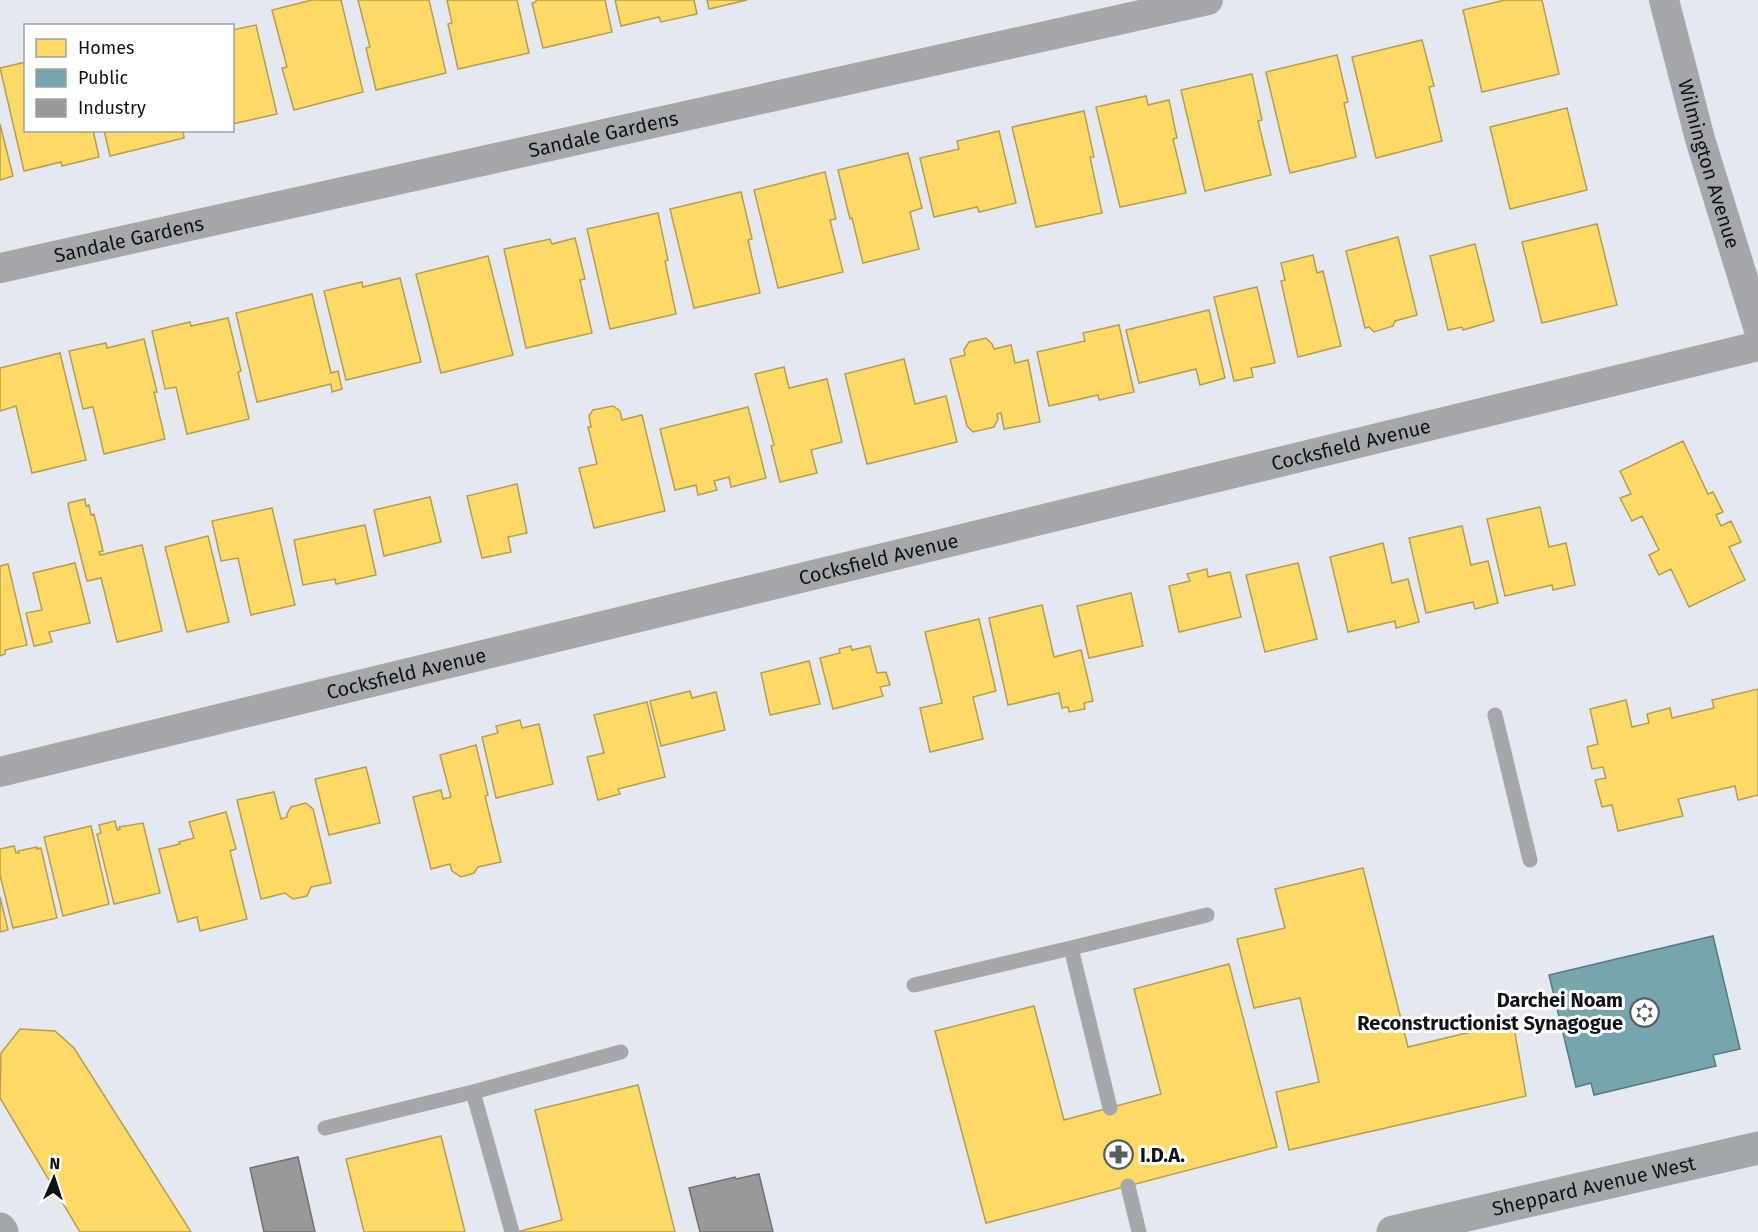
<svg xmlns="http://www.w3.org/2000/svg" width="1758" height="1232" viewBox="0 0 1758 1232" font-family="'Fira Sans',sans-serif">
	<style>
		.homes { fill: #ffd966; stroke: #b79e4f; stroke-width: 1.5 }
		.public { fill: #76a5af; stroke: #577982; stroke-width: 1.5 }
		.industry { fill: #999; stroke: #707172; stroke-width: 1.5 }
		.lines { fill: none; stroke-linecap: round; stroke-linejoin: round }
		.lane { stroke: #a5a7aa; stroke-width: 15 }
		.street { stroke: #a5a7aa; stroke-width: 30 }
		.secondary { stroke: #a3a7ab; stroke-width: 33 }
		.labels { text-anchor: middle; stroke-width: 6; stroke-linejoin: round; paint-order: stroke }
		.street-label { font-size: 20px; fill: #0f1318; stroke: #fff }
		.poi-label { font-size: 20px; font-weight: bold; fill: #0f1318; stroke: #fff; text-anchor: end }
	</style>
	<rect width="100%" height="100%" fill="#e3e8f1"/>
	<path class="homes" d="M 312,0 L 341,0 L 363,92 L 294,110 L 282,68 L 287,67 L 272,10 Z
		M 358,0 L 429,0 L 446,73 L 376,90 L 366,48 L 370,47 Z
		M 447,0 L 517,0 L 529,53 L 458,69 L 448,24 L 452,23 Z
		M 536,0 L 605,0 L 612,32 L 543,48 L 532,3 L 536,2 Z
		M 615,0 L 694,0 L 697,14 L 661,22 L 659,17 L 621,26 Z
		M 707,0 L 747,0 L 709,9 Z
		M 1542,0 L 1559,74 L 1482,92 L 1463,10 L 1505,0 Z
		M 256,25 L 277,114 L 232,124 L 232,30 Z
		M 1422,40 L 1434,86 L 1429,87 L 1442,141 L 1376,158 L 1352,57 Z
		M 1337,55 L 1348,102 L 1344,103 L 1356,157 L 1290,173 L 1266,72 Z
		M 26,62 L 26,130 L 93,130 L 99,157 L 62,166 L 61,162 L 24,171 L 0,68 Z
		M 1252,74 L 1262,120 L 1258,121 L 1271,175 L 1205,191 L 1181,90 Z
		M 1146,96 L 1148,105 L 1169,100 L 1177,138 L 1173,139 L 1186,193 L 1120,207 L 1096,107 Z
		M 1567,108 L 1587,190 L 1510,209 L 1490,127 Z
		M 1084,111 L 1094,157 L 1090,157 L 1102,213 L 1036,227 L 1012,127 Z
		M 0,124 L 13,176 L 0,180 Z
		M 104,130 L 183,130 L 184,138 L 110,156 Z
		M 999,131 L 1016,203 L 979,212 L 977,207 L 934,217 L 920,158 L 959,149 L 957,141 Z
		M 908,153 L 922,208 L 910,212 L 919,249 L 863,263 L 852,218 L 850,219 L 838,170 Z
		M 825,172 L 836,219 L 830,220 L 843,272 L 778,288 L 754,190 Z
		M 741,192 L 752,239 L 748,240 L 760,293 L 694,308 L 670,209 Z
		M 658,213 L 668,260 L 665,261 L 676,314 L 610,329 L 587,229 Z
		M 1597,224 L 1617,305 L 1542,323 L 1522,242 Z
		M 1398,237 L 1417,315 L 1395,321 L 1393,326 L 1374,332 L 1369,327 L 1365,328 L 1346,251 Z
		M 575,238 L 585,279 L 580,280 L 592,333 L 526,348 L 504,249 L 550,239 L 552,244 Z
		M 1475,244 L 1494,321 L 1463,330 L 1462,327 L 1448,330 L 1430,256 Z
		M 1313,255 L 1317,273 L 1323,271 L 1341,346 L 1298,357 L 1281,281 L 1285,280 L 1281,263 Z
		M 488,256 L 513,355 L 441,373 L 416,274 Z
		M 400,278 L 421,362 L 346,380 L 324,291 L 362,282 L 363,287 Z
		M 1257,287 L 1275,363 L 1251,368 L 1253,377 L 1234,381 L 1214,297 Z
		M 312,294 L 331,373 L 338,371 L 342,389 L 332,392 L 331,384 L 257,402 L 236,313 Z
		M 1209,310 L 1225,378 L 1200,385 L 1196,369 L 1139,383 L 1126,330 Z
		M 228,318 L 241,371 L 238,372 L 249,419 L 187,434 L 176,387 L 165,389 L 152,331 L 190,322 L 191,326 Z
		M 1119,325 L 1134,392 L 1099,400 L 1098,395 L 1049,406 L 1037,352 L 1085,341 L 1083,333 Z
		M 986,338 L 992,344 L 994,349 L 1011,345 L 1015,363 L 1028,360 L 1040,422 L 1004,429 L 1001,413 L 997,414 L 998,419 L 994,427 L 973,432 L 967,426 L 950,359 L 965,355 L 964,350 L 969,342 Z
		M 144,339 L 157,392 L 154,392 L 165,439 L 104,454 L 93,407 L 83,409 L 69,351 L 106,343 L 107,348 Z
		M 60,353 L 86,460 L 32,473 L 16,406 L 0,411 L 0,368 Z
		M 904,359 L 915,404 L 946,396 L 957,442 L 867,464 L 845,374 Z
		M 784,367 L 789,388 L 827,379 L 842,442 L 811,450 L 817,473 L 780,482 L 771,446 L 774,445 L 755,374 Z
		M 613,406 L 620,411 L 622,420 L 642,415 L 665,511 L 594,528 L 579,468 L 597,464 L 588,427 L 591,427 L 589,416 L 593,410 Z
		M 748,407 L 766,478 L 731,487 L 729,477 L 714,481 L 717,490 L 698,495 L 696,485 L 675,490 L 660,429 Z
		M 1683,441 L 1708,494 L 1713,492 L 1723,512 L 1716,515 L 1721,526 L 1731,521 L 1741,542 L 1729,547 L 1745,580 L 1689,607 L 1671,569 L 1659,575 L 1649,555 L 1659,550 L 1642,516 L 1632,521 L 1620,498 L 1631,494 L 1620,471 Z
		M 517,484 L 527,533 L 508,537 L 511,552 L 482,558 L 467,496 Z
		M 430,497 L 441,542 L 384,556 L 374,510 Z
		M 85,499 L 86,506 L 89,505 L 91,515 L 94,514 L 103,551 L 99,552 L 100,555 L 142,545 L 162,631 L 117,642 L 101,578 L 87,581 L 69,510 L 68,503 Z
		M 1540,507 L 1549,547 L 1566,543 L 1575,585 L 1553,590 L 1552,585 L 1505,596 L 1487,519 Z
		M 272,508 L 295,605 L 251,615 L 238,558 L 221,561 L 212,521 Z
		M 365,525 L 376,575 L 336,584 L 335,579 L 303,585 L 294,540 Z
		M 1462,526 L 1471,565 L 1488,561 L 1498,603 L 1475,609 L 1473,602 L 1426,613 L 1409,538 Z
		M 208,536 L 229,622 L 187,632 L 165,547 Z
		M 1383,543 L 1392,583 L 1408,579 L 1419,622 L 1396,628 L 1395,621 L 1348,632 L 1330,557 Z
		M 75,563 L 90,623 L 49,632 L 52,642 L 34,646 L 26,613 L 42,610 L 33,573 Z
		M 1298,563 L 1317,639 L 1265,652 L 1246,575 Z
		M 8,564 L 27,645 L 5,650 L 5,654 L 0,656 L 0,566 Z
		M 1207,569 L 1208,577 L 1230,572 L 1241,617 L 1179,632 L 1169,586 L 1190,581 L 1187,574 Z
		M 1131,593 L 1143,646 L 1089,658 L 1077,606 Z
		M 1042,605 L 1054,657 L 1081,650 L 1093,701 L 1084,703 L 1085,709 L 1069,712 L 1068,707 L 1062,708 L 1059,693 L 1008,705 L 989,618 Z
		M 979,619 L 996,691 L 973,697 L 983,739 L 930,752 L 920,708 L 942,703 L 925,632 Z
		M 851,646 L 852,650 L 870,646 L 877,673 L 886,672 L 890,685 L 880,687 L 883,696 L 833,709 L 820,658 L 840,653 L 839,649 Z
		M 809,661 L 820,704 L 770,715 L 761,673 Z
		M 1758,689 L 1758,795 L 1738,800 L 1735,786 L 1678,799 L 1683,816 L 1618,831 L 1612,805 L 1602,807 L 1595,780 L 1606,778 L 1603,767 L 1592,769 L 1587,747 L 1598,744 L 1590,709 L 1626,700 L 1632,727 L 1649,723 L 1647,714 L 1670,708 L 1672,718 L 1714,708 L 1712,700 Z
		M 690,691 L 692,698 L 716,692 L 725,730 L 661,746 L 650,701 Z
		M 647,702 L 665,777 L 618,789 L 620,794 L 598,800 L 587,757 L 604,753 L 594,715 Z
		M 520,720 L 522,728 L 539,724 L 553,784 L 496,798 L 482,737 L 498,733 L 496,726 Z
		M 476,745 L 488,795 L 485,796 L 501,862 L 478,867 L 474,873 L 461,877 L 452,871 L 450,864 L 431,869 L 413,797 L 441,790 L 443,799 L 451,797 L 440,755 Z
		M 366,767 L 380,823 L 329,835 L 315,779 Z
		M 274,792 L 281,819 L 287,817 L 287,814 L 291,807 L 306,803 L 313,809 L 331,883 L 311,887 L 307,896 L 293,899 L 285,893 L 261,899 L 237,800 Z
		M 226,812 L 236,849 L 230,851 L 247,919 L 200,931 L 197,917 L 178,922 L 159,849 L 180,844 L 179,842 L 194,838 L 189,822 Z
		M 115,821 L 117,830 L 120,829 L 119,827 L 143,823 L 160,893 L 114,904 L 97,834 L 101,833 L 99,825 Z
		M 91,826 L 109,904 L 63,916 L 44,837 Z
		M 14,846 L 16,853 L 19,853 L 18,851 L 37,847 L 37,849 L 41,848 L 57,918 L 13,928 L 0,875 L 0,849 Z
		M 1363,868 L 1408,1047 L 1513,1022 L 1526,1096 L 1289,1150 L 1276,1092 L 1319,1082 L 1300,998 L 1254,1008 L 1237,939 L 1285,928 L 1275,889 Z
		M 0,897 L 8,930 L 0,932 Z
		M 1229,964 L 1277,1147 L 986,1223 L 935,1031 L 1034,1006 L 1064,1120 L 1161,1094 L 1134,989 Z
		M 20,1029 L 55,1031 L 74,1048 L 191,1232 L 80,1232 L 0,1098 L 1,1053 Z
		M 638,1085 L 675,1232 L 517,1232 L 562,1220 L 535,1110 Z
		M 441,1136 L 465,1232 L 364,1232 L 346,1159 Z"/>
	<path class="public" d="M 1713,936 L 1740,1049 L 1713,1055 L 1716,1066 L 1594,1095 L 1591,1083 L 1576,1087 L 1549,975 Z"/>
	<path class="industry" d="M 298,1157 L 315,1232 L 264,1232 L 250,1168 Z
		M 759,1174 L 773,1232 L 700,1232 L 689,1188 L 735,1177 L 736,1179 Z"/>
	<g class="lines">
		<path class="lane" d="M 1495,715 L 1530,860
			M 914,985 L 1071,948
			M 1110,1108 L 1071,948 L 1207,915
			M 325,1128 L 473,1092
			M 1128,1186 L 1139,1232
			M 512,1232 L 473,1092 L 621,1052"/>
		<g class="street">
			<path id="s1" d="M 1664,0 L 1700,139 L 1758,327"/>
			<path id="s2" d="M 0,268 L 1208,0"/>
			<path id="s3" d="M 0,772 L 1758,346"/>
		</g>
		<g class="secondary">
			<path d="M 0,1229 L 2,1232"/>
			<path id="s4" d="M 1393,1232 L 1758,1148"/>
		</g>
	</g>
	<defs>
		<symbol id="synagogue-ring" viewBox="-11 -11 22 22"><circle r="9.5" fill="#fff" stroke="#595e64" stroke-width="1.5"/><path d="M0-6.5L5.6 3.2H-5.6ZM0 6.5L5.6-3.2H-5.6Z" fill="#595e64"/></symbol>
		<symbol id="pharmacy-ring" viewBox="-11 -11 22 22"><circle r="9.5" fill="#fff" stroke="#595e64" stroke-width="1.5"/><path d="M-2-6h4v4h4v4h-4v4h-4v-4h-4v-4h4Z" fill="#595e64"/></symbol>
	</defs>
	<g fill-rule="evenodd">
		<use href="#synagogue-ring" x="1628" y="996" width="33" height="33"/>
		<use href="#pharmacy-ring" x="1102" y="1138" width="33" height="33"/>
	</g>
	<g class="labels">
		<g class="street-label">
			<text dy="7" stroke="none"><textPath href="#s2" startOffset="618">Sandale Gardens</textPath></text>
			<text dy="7" stroke="none"><textPath href="#s1" startOffset="170">Wilmington Avenue</textPath></text>
			<text dy="7" stroke="none"><textPath href="#s2" startOffset="132">Sandale Gardens</textPath></text>
			<text dy="7" stroke="none"><textPath href="#s3" startOffset="1390">Cocksfield Avenue</textPath></text>
			<text dy="7" stroke="none"><textPath href="#s3" startOffset="904">Cocksfield Avenue</textPath></text>
			<text dy="7" stroke="none"><textPath href="#s3" startOffset="418">Cocksfield Avenue</textPath></text>
			<text dy="7" stroke="none"><textPath href="#s4" startOffset="206">Sheppard Avenue West</textPath></text>
		</g>
		<g class="poi-label">
			<text x="1623" y="1007">Darchei Noam<tspan x="1623" dy="23">Reconstructionist Synagogue</tspan></text>
			<text x="1140" y="1162" text-anchor="start">I.D.A.</text>
		</g>
	</g>
	<rect x="24" y="24" width="210" height="108" fill="#ffffff" stroke="#9fa1a3" stroke-width="1.5"/>
	<rect x="36" y="39" width="30" height="18" fill="#ffd966" stroke="#9fa1a3" stroke-width="1.5"/>
	<text x="78" y="54" font-size="18" fill="#0f1318">Homes</text>
	<rect x="36" y="69" width="30" height="18" fill="#76a5af" stroke="#9fa1a3" stroke-width="1.5"/>
	<text x="78" y="84" font-size="18" fill="#0f1318">Public</text>
	<rect x="36" y="99" width="30" height="18" fill="#999999" stroke="#9fa1a3" stroke-width="1.5"/>
	<text x="78" y="114" font-size="18" fill="#0f1318">Industry</text>
	<g transform="translate(54 1178) rotate(3)" stroke="#ffffff" stroke-width="4.5" paint-order="stroke">
	<path d="M0-4.5L10 22L0 15L-10 22Z" fill="#0f1318"/>
	<text y="-9" font-size="16" font-weight="bold" text-anchor="middle" fill="#0f1318">N</text>
	</g>
</svg>
